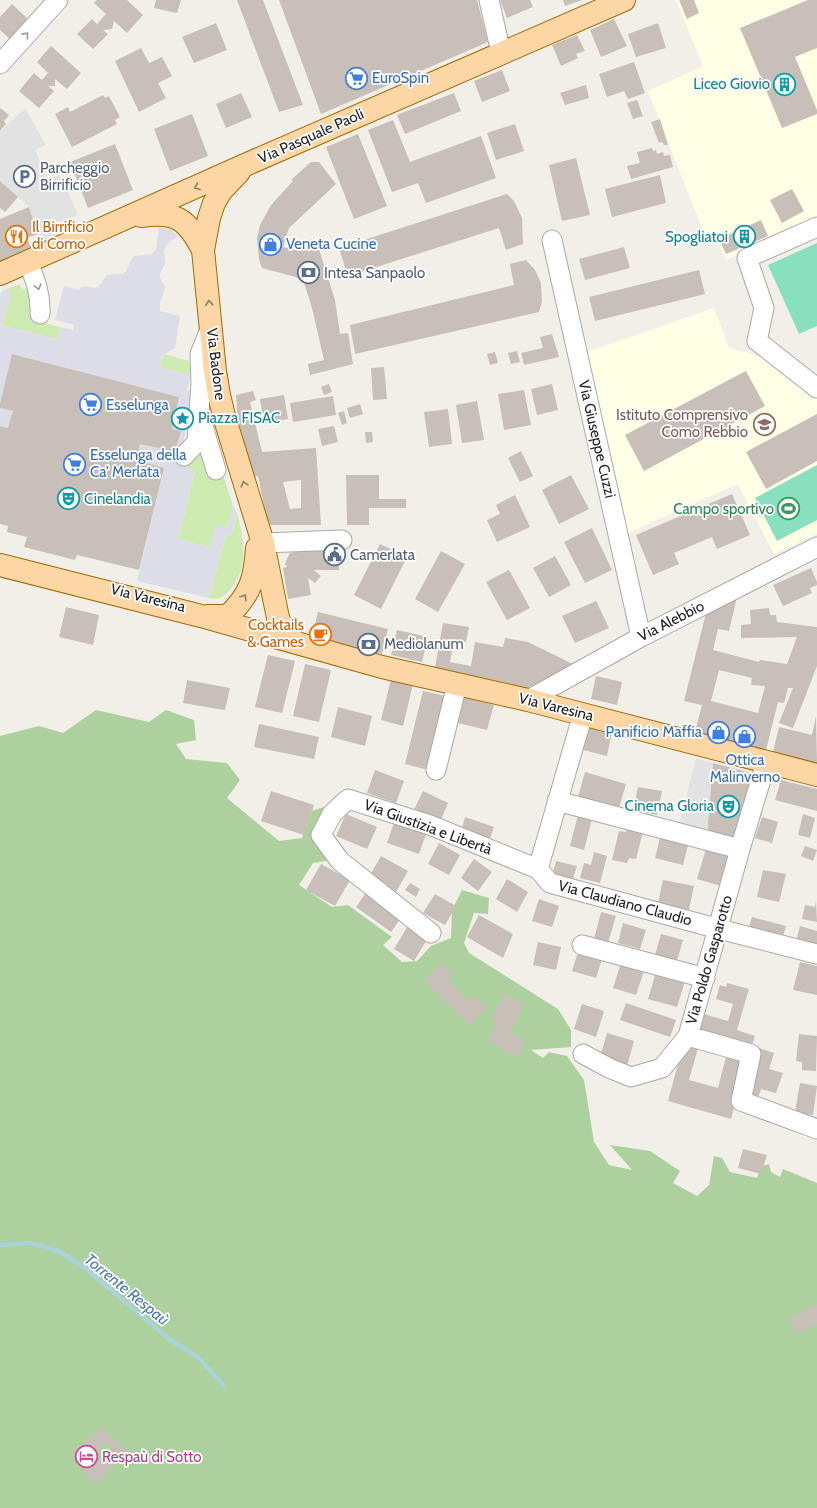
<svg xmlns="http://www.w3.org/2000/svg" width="817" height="1508" viewBox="0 0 817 1508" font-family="Cabin,sans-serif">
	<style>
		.education { fill: #ffffe5; fill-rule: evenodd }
		.grass { fill: #cdebb0 }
		.forest { fill: #add19e }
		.pitch { fill: #88e0be }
		.parking { fill: #e2e2e2 }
		.plaza { fill: #dddde8 }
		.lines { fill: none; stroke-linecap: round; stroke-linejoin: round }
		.stream { stroke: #aad3df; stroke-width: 4 }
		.building { fill: #c7bfb8; fill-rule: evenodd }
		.minor-casing { stroke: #a9a9a9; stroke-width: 21 }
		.major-casing { stroke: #a06b00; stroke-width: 24 }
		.minor { stroke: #fff; stroke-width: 19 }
		.major { stroke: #fcd6a4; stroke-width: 22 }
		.oneway { stroke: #9c9c9c }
		.oneway2 { stroke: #8f7c63 }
		.labels { text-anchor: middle; stroke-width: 3.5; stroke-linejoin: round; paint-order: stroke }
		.shop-label { font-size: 15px; fill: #366cbe; stroke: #fff; text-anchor: start }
		.culture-label { font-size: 15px; fill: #0d838f; stroke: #fff; text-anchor: end }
		.street-label { font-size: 15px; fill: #222; stroke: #fff }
		.service-label { font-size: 15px; fill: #4e5e75; stroke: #fff; text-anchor: start }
		.food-label { font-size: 15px; fill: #c56008; stroke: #fff; text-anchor: start }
		.education-label { font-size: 15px; fill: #785e54; stroke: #fff; text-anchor: end }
		.leisure-label { font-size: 15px; fill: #27864d; stroke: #fff; text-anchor: end }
		.hotel-label { font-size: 15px; fill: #b23c85; stroke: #fff; text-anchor: start }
		.water-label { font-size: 16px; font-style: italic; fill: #4a7aab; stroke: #fff }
	</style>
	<rect width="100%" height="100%" fill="#f2efe9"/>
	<path class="education" d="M 676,0 L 817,0 L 817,222 L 726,260 L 716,240 L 708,243 L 648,91 L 703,66 Z
		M 714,308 L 729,348 L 768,358 L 817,397 L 817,414 L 746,452 L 766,489 L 817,461 L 817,465 L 777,540 L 817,520 L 817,534 L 774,554 L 738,484 L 625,534 L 587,352 ZM 745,371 L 765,406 L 644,471 L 625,435 Z"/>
	<path class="grass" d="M 20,284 L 22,290 L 29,287 L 33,310 L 31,319 L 60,327 L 57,339 L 2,325 L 11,297 L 8,288 Z
		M 164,354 L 189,361 L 191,375 L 160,367 Z
		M 202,450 L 209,474 L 224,478 L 233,506 L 227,528 L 216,526 L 210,547 L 178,539 L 195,472 L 188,469 L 184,463 C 192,461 197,456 202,450 Z
		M 237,513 C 244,539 250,570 228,592 C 222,598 218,600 209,598 L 226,535 L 231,536 Z"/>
	<path class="forest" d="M 96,710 L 149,722 L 166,710 L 194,720 L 196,740 L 176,744 L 186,759 L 227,763 L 240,780 L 227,798 L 279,841 L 302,838 L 312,811 L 324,807 L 332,811 L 332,860 L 313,863 L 299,885 L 332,907 L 348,905 L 392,937 L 383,945 L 402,962 L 417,961 L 431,946 L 451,938 L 452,910 L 462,890 L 489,898 L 488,914 L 474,913 L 464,943 L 469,953 L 558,1009 L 571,1030 L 571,1047 L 531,1050 L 543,1058 L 549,1052 L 567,1056 L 584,1080 L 594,1142 L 609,1165 L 632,1170 L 610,1145 L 650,1151 L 680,1171 L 673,1183 L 697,1196 L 709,1185 L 714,1156 L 722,1158 L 730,1172 L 757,1178 L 761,1166 L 769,1164 L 771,1172 L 780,1177 L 783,1169 L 817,1183 L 817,1508 L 0,1508 L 0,736 L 39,726 L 63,733 Z"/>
	<path class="pitch" d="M 817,243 L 817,326 L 799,334 L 768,265 Z
		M 817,465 L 817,520 L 777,541 L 755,498 Z"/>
	<path class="parking" d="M 25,108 L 46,145 L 35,150 L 48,179 L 60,175 L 78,215 L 70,218 L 74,229 L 45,242 L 38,234 L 29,207 L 0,181 L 0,132 Z
		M 696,758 L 713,763 L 707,837 L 678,829 Z"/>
	<path class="plaza" d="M 159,227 L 171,229 L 178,237 L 172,240 L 166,245 L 164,251 L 165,264 L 160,273 L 160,278 L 165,287 L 164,292 L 160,303 L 160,311 L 180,316 L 175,348 L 164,354 L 160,367 L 191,375 L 187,390 L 195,392 L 180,456 L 188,469 L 195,471 L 178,539 L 210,547 L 216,525 L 227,528 L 233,506 L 237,513 L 231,536 L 226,535 L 209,598 L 137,581 L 164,468 L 136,460 L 140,444 L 175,452 L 181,431 L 172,429 L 179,397 L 13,354 L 0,404 L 0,296 L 1,292 L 8,288 L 11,297 L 2,325 L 57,339 L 60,327 L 73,330 L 74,325 L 55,320 L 64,286 L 79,290 L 82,287 L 87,286 L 95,288 L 99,286 L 107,275 L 123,274 L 126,271 L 132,258 L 135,256 L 151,254 L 154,252 L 156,249 Z
		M 0,408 L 13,411 L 8,428 L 0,426 Z"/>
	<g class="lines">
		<path class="stream" d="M 0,1245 L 30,1243 L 59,1251 L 85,1268 L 169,1339 L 199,1358 L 224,1386"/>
	</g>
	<path class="building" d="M 97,0 L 127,0 L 143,15 L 127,33 L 114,21 L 112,29 L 103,30 L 108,34 L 93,49 L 77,34 L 92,19 L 97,24 L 106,14 L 94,3 Z
		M 156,0 L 181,0 L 177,13 L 154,8 Z
		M 237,0 L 263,0 L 303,105 L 279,112 Z
		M 279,0 L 477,0 L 488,42 L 321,114 Z
		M 500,0 L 530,0 L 533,7 L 507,18 Z
		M 563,0 L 582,0 L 565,6 Z
		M 679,0 L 694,0 L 699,13 L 687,19 Z
		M 808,0 L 817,0 L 817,48 L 795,57 L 817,110 L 817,114 L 782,128 L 740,28 Z
		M 12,4 L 29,20 L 11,40 L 0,30 L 0,17 Z
		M 614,19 L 627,46 L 601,57 L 590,30 Z
		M 216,23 L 227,50 L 194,63 L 182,37 Z
		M 658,23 L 666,48 L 636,57 L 628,34 Z
		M 577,35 L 585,51 L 576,54 L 578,58 L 561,66 L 552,45 Z
		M 51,46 L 81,73 L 67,89 L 55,79 L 55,86 L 48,86 L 54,91 L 39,108 L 19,91 L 34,73 L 42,80 L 48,73 L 37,62 Z
		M 141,48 L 149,63 L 162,57 L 172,76 L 158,83 L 166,98 L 139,112 L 115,61 Z
		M 634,62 L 645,93 L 628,99 L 624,91 L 607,97 L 599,74 Z
		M 502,70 L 510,91 L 482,102 L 474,81 Z
		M 586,85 L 589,98 L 565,105 L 560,93 Z
		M 241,93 L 252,117 L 226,128 L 216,104 Z
		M 454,93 L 461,111 L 405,134 L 397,115 Z
		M 103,95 L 105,98 L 109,96 L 120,117 L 115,120 L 117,124 L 72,147 L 55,114 L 68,107 L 70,112 Z
		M 637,100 L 643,116 L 633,119 L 627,103 Z
		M 0,108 L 9,115 L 4,121 L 6,124 L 0,131 Z
		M 192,114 L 208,156 L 170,171 L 154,129 Z
		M 660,119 L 668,145 L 664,145 L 662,142 L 659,143 L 651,122 Z
		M 393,120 L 410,162 L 481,136 L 496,178 L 426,203 L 418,183 L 392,192 L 368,130 Z
		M 515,124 L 524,151 L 496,160 L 487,133 Z
		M 358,134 L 387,206 L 354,219 L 326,147 Z
		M 115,144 L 133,190 L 88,208 L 70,162 Z
		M 652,148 L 653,151 L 656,150 L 657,154 L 663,152 L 664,156 L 670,155 L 673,167 L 631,179 L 627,166 L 640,163 L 637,152 Z
		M 576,158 L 590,215 L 562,221 L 549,165 Z
		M 311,162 L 319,162 L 336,184 L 289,228 L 283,247 L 300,251 L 318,246 L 335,300 L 340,334 L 348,333 L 353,364 L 310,375 L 308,364 L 324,360 L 312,308 L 303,279 L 262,268 L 259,259 L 257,238 L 260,225 L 271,205 L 293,181 L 291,180 Z
		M 660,175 L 666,203 L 612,217 L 605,189 Z
		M 0,181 L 18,197 L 5,212 L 0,208 Z
		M 792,189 L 804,211 L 782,223 L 770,200 Z
		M 507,194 L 514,201 L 522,218 L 523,244 L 506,250 L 499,228 L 348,276 L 339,248 Z
		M 29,207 L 38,234 L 26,238 L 32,249 L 0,261 L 0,219 Z
		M 761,220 L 768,236 L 726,254 L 719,239 Z
		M 624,247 L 630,268 L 585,280 L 579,259 Z
		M 526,260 L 535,270 L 541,283 L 542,302 L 539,312 L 355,354 L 350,325 L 514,285 L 510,264 Z
		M 699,270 L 705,294 L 595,321 L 589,297 Z
		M 552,334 L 559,357 L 524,365 L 521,353 L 543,348 L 540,337 Z
		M 517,351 L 520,362 L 511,364 L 508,353 Z
		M 495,352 L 498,363 L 490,365 L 487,354 Z
		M 12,354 L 179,397 L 172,429 L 181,431 L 175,452 L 140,444 L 136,460 L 164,468 L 139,570 L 77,555 L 75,560 L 24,547 L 27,537 L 7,532 L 8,526 L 0,524 L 0,426 L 8,428 L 13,411 L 0,408 L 0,404 Z
		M 384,367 L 387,399 L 373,400 L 371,368 Z
		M 746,371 L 765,406 L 644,471 L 625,435 Z
		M 329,384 L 332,392 L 324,395 L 321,387 Z
		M 552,384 L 558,410 L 537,415 L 531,389 Z
		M 524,390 L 531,425 L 504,430 L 498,394 Z
		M 253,391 L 256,400 L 250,402 L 262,452 L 316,448 L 321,525 L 268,525 L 258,476 L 251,477 L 238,419 L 236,395 ZM 301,480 L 301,508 L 290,509 L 283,482 Z
		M 284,395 L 288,419 L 264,423 L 260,399 Z
		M 333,396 L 336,415 L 293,422 L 290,403 Z
		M 477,401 L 484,440 L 462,443 L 456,405 Z
		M 360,404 L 363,414 L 350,418 L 347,408 Z
		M 448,409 L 452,444 L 429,447 L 424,412 Z
		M 344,411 L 347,423 L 342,425 L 338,413 Z
		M 817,414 L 817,461 L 766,489 L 746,452 Z
		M 334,426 L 338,442 L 322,446 L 318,429 Z
		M 365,432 L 372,432 L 373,442 L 366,443 Z
		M 521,451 L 533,476 L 520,482 L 508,458 Z
		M 346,475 L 379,475 L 379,499 L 406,499 L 406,508 L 369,508 L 369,525 L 347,525 Z
		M 571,475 L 589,509 L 559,524 L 542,490 Z
		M 732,494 L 750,535 L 717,549 L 712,537 L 674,553 L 679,564 L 653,575 L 636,535 Z
		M 515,495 L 530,527 L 497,542 L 487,520 L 500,514 L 496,505 Z
		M 592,528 L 612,570 L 585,583 L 564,542 Z
		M 380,544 L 407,557 L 381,609 L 354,595 Z
		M 339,546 L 339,570 L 314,570 L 321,576 L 315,583 L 308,578 L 311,595 L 288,599 L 283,568 L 287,567 L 285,564 L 289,554 L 298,550 Z
		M 441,551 L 465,564 L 438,612 L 415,599 Z
		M 555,556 L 571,585 L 549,597 L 533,568 Z
		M 811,568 L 817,582 L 817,585 L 810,588 L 812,593 L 783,606 L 773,585 Z
		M 509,570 L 530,608 L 507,620 L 486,582 Z
		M 737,597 L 729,631 L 718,629 L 713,650 L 759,662 L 760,660 L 787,664 L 797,637 L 741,638 L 741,625 L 751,624 L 750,610 L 769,608 L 770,615 L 776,615 L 777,622 L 817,627 L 817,666 L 793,728 L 779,723 L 793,688 L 788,688 L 784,703 L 778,702 L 766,750 L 695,732 L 702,705 L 684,701 L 707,609 ZM 719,670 L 752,678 L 751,685 L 765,686 L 758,713 L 711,701 Z
		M 596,601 L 609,628 L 575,643 L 562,616 Z
		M 66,607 L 99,615 L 93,645 L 59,637 Z
		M 318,612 L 388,629 L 382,654 L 312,637 Z
		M 443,623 L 469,627 L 466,642 L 454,640 L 450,662 L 471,666 L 475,642 L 503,647 L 505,638 L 528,642 L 575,665 L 519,692 L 434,673 Z
		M 397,630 L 428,637 L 422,662 L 391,655 Z
		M 268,655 L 295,661 L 282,713 L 255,707 Z
		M 305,664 L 331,670 L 319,722 L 293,716 Z
		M 596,676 L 622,682 L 617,705 L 591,699 Z
		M 391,679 L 413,684 L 403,726 L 381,720 Z
		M 187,680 L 230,688 L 225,710 L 183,703 Z
		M 423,691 L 446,696 L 428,770 L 405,764 Z
		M 464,697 L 494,705 L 487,730 L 458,723 Z
		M 338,707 L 372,716 L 365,746 L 331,737 Z
		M 816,716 L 817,763 L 773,752 L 779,727 L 812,735 Z
		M 259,724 L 319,737 L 314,759 L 254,747 Z
		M 584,726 L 612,732 L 607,756 L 579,749 Z
		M 713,763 L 755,774 L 738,846 L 707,837 Z
		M 375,770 L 404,781 L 396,803 L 367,793 Z
		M 585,772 L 626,784 L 619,808 L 578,797 Z
		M 781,780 L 817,789 L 817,811 L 775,800 Z
		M 638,787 L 662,791 L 657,815 L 633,810 Z
		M 271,791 L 314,805 L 304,835 L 261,821 Z
		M 423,791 L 448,803 L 440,822 L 414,810 Z
		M 579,811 L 593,815 L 584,850 L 570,846 Z
		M 346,814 L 377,827 L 367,849 L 336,836 Z
		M 803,814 L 815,818 L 810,838 L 798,835 Z
		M 465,817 L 494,827 L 489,841 L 461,831 Z
		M 762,817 L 778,822 L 772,843 L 755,838 Z
		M 395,820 L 427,831 L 419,854 L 387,843 Z
		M 627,828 L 643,832 L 636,859 L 629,858 L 627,863 L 612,860 L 619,831 L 626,832 Z
		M 662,830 L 690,837 L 683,865 L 655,858 Z
		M 439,843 L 460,855 L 449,875 L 428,864 Z
		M 805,846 L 817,850 L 813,861 L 801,856 Z
		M 706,849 L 729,856 L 721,886 L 697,879 Z
		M 594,852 L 607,856 L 600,883 L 580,878 L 584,863 L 591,865 Z
		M 381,856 L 408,871 L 396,892 L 369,877 Z
		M 474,859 L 492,872 L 478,891 L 461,878 Z
		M 556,861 L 577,866 L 573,879 L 553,873 Z
		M 321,864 L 350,880 L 335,906 L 306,890 Z
		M 763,870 L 786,874 L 779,902 L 757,897 Z
		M 507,879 L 528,892 L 517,912 L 496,899 Z
		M 663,880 L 694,886 L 689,910 L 658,903 Z
		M 410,883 L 420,889 L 416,897 L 405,890 Z
		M 368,890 L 403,915 L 391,932 L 356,907 Z
		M 435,894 L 456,906 L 445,925 L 423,913 Z
		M 539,899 L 559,906 L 552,927 L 532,921 Z
		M 816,901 L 817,922 L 802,919 L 805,905 L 815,907 Z
		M 601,912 L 616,916 L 608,943 L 594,939 Z
		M 479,915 L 513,934 L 503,958 L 467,937 Z
		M 752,917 L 786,926 L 781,943 L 747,934 Z
		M 623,923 L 646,930 L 640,949 L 618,943 Z
		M 409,924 L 429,936 L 414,961 L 394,949 Z
		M 800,926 L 817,931 L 817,951 L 795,946 Z
		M 661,934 L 683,940 L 677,961 L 655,955 Z
		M 538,942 L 561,947 L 556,970 L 533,965 Z
		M 579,949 L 603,956 L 596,978 L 572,971 Z
		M 622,960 L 645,968 L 636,995 L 613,988 Z
		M 441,962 L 454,975 L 448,980 L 470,1001 L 475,996 L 487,1008 L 470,1025 L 424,981 Z
		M 800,962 L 817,966 L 817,995 L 793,990 Z
		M 656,972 L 685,981 L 677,1007 L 648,999 Z
		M 727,983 L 749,989 L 737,1030 L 755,1036 L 751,1048 L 695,1031 L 700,1013 L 728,1021 L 733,1004 L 716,999 L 720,985 L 726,987 Z
		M 505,994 L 524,1004 L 510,1032 L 525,1042 L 517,1057 L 488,1040 L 497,1023 L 491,1020 Z
		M 626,1003 L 676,1020 L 670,1037 L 620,1020 Z
		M 582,1004 L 604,1011 L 596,1037 L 574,1029 Z
		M 607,1033 L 634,1041 L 627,1066 L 600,1058 Z
		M 799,1034 L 817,1036 L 816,1071 L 802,1070 L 802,1062 L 796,1061 Z
		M 683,1045 L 698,1048 L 689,1080 L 718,1088 L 727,1053 L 747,1059 L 731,1119 L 668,1101 Z
		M 759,1048 L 774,1053 L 769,1069 L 783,1073 L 776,1093 L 761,1089 L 758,1098 L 746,1094 Z
		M 800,1083 L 817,1086 L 813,1115 L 795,1112 Z
		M 743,1149 L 767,1155 L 761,1174 L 738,1168 Z
		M 817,1304 L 817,1323 L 797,1333 L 789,1319 Z
		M 101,1427 L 129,1452 L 94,1484 L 72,1454 ZM 106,1443 L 115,1452 L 103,1464 L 94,1454 Z"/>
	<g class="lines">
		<defs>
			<path id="minor" d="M 489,0 L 501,53
				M 0,64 L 58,0
				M 817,227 L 747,258 L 764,308 L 757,341 L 817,388
				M 552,240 L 641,637
				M 28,262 C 35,279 41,294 40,314
				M 202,423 L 216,470
				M 184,456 L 197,442 L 201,383 L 200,354 L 211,327
				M 263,543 L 342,540
				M 528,700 L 641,637 L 817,547
				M 436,770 L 457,684
				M 557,801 L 740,849
				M 538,869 L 583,714
				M 431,933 L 340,861 L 321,835 L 332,814 L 348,799 L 430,825 L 538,869 L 550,883 L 719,929 L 817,954
				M 582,945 L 705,978
				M 688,1036 L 751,1054 L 741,1101 L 817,1129
				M 583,1054 L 609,1068 L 631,1077 L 662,1068 L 688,1036 L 740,849 L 766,763"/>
			<path id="major" d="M 239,172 L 221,191 L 214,203 L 209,218 L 203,250 L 215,371 L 219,395 L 224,416 L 263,543 L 278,618 L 282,627 L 294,641
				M 141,216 C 176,211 187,219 203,250
				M 0,274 L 245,165 L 624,0
				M 0,565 L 201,616 L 382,667 L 528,700 L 817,775
				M 208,616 L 228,616 C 251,594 255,578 257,548"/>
		</defs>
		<use href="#minor" class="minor-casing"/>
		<use href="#major" class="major-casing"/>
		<use href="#minor" class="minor"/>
		<use href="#major" class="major"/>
	</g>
	<defs><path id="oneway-chevron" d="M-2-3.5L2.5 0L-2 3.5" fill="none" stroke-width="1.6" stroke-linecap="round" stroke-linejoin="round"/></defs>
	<g class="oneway">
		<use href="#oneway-chevron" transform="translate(26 35) rotate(-48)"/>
		<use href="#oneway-chevron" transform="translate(38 287) rotate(75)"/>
	</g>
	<g class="oneway2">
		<use href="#oneway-chevron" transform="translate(197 187) rotate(157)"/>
		<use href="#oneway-chevron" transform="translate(209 303) rotate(-96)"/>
		<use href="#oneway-chevron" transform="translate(244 484) rotate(-107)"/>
		<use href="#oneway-chevron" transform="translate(244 597) rotate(-58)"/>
	</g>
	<defs>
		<symbol id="supermarket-ring" viewBox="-11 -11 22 22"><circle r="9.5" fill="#fff" stroke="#3f7fe0" stroke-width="1.5"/><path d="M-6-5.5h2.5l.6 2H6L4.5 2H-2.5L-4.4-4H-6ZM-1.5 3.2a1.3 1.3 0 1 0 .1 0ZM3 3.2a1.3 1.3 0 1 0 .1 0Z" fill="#3f7fe0"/></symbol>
		<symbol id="building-ring" viewBox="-11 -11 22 22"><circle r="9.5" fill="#fff" stroke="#0f9aa8" stroke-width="1.5"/><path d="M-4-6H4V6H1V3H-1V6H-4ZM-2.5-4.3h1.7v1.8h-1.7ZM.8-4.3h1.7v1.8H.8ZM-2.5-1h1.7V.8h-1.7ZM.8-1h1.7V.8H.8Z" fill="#0f9aa8"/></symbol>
		<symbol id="parking-ring" viewBox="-11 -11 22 22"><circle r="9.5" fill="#fff" stroke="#5c6f8a" stroke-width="1.5"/><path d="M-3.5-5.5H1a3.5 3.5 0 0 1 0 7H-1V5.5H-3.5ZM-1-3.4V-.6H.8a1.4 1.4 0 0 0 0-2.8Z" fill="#5c6f8a"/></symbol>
		<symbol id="restaurant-ring" viewBox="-11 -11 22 22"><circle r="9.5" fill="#fff" stroke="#e8710a" stroke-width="1.5"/><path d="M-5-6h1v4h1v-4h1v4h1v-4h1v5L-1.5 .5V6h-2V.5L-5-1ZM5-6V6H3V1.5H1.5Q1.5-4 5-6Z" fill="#e8710a"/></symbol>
		<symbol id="shop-ring" viewBox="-11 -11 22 22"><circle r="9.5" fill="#fff" stroke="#3f7fe0" stroke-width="1.5"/><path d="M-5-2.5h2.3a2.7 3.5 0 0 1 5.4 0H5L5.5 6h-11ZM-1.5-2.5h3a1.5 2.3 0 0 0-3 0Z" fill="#3f7fe0"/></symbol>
		<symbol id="bank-ring" viewBox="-11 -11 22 22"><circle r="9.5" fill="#fff" stroke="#5c6f8a" stroke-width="1.5"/><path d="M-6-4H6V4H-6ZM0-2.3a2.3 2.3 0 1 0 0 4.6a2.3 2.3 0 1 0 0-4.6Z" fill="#5c6f8a"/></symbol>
		<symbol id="sight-ring" viewBox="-11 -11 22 22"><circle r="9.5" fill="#fff" stroke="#0f9aa8" stroke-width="1.5"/><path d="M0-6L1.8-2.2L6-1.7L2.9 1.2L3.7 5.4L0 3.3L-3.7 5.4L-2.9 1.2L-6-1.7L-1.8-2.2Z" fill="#0f9aa8"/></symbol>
		<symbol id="school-ring" viewBox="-11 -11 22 22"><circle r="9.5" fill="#fff" stroke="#8d6e63" stroke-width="1.5"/><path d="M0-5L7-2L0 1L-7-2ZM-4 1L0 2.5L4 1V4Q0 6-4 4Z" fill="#8d6e63"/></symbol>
		<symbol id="theatre-ring" viewBox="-11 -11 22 22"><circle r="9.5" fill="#fff" stroke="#0f9aa8" stroke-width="1.5"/><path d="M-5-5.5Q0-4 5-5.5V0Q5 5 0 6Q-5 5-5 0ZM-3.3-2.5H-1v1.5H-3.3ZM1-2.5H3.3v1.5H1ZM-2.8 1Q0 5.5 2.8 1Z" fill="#0f9aa8"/></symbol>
		<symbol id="stadium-ring" viewBox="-11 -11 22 22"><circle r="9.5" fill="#fff" stroke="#2e9e5b" stroke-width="1.5"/><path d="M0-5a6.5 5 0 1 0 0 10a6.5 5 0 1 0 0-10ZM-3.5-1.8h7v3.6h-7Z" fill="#2e9e5b"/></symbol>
		<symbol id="civic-ring" viewBox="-11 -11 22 22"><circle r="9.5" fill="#fff" stroke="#5c6f8a" stroke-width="1.5"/><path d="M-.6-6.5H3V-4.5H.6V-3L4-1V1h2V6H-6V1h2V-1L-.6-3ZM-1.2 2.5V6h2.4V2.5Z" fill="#5c6f8a"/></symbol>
		<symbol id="cafe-ring" viewBox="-11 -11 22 22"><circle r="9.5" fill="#fff" stroke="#e8710a" stroke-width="1.5"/><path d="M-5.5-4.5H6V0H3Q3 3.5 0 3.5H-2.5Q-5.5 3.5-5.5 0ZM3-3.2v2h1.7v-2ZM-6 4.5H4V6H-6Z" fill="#e8710a"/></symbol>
		<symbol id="hotel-ring" viewBox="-11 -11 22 22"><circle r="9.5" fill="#fff" stroke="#d1479c" stroke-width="1.5"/><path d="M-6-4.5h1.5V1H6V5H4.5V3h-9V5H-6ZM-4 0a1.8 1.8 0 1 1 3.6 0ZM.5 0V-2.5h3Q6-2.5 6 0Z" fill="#d1479c"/></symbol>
	</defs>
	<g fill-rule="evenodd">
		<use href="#supermarket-ring" x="344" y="66" width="25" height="25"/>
		<use href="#building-ring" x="772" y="72" width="25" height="25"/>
		<use href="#parking-ring" x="12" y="164" width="25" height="25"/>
		<use href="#restaurant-ring" x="4" y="224" width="25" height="25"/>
		<use href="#building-ring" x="732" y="224" width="25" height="25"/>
		<use href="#shop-ring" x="258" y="232" width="25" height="25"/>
		<use href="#bank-ring" x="296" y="260" width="25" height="25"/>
		<use href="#supermarket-ring" x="78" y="392" width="25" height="25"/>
		<use href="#sight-ring" x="170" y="406" width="25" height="25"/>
		<use href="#school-ring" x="752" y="412" width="25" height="25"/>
		<use href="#supermarket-ring" x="62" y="452" width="25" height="25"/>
		<use href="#theatre-ring" x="56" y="486" width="25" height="25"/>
		<use href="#stadium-ring" x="776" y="496" width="25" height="25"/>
		<use href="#civic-ring" x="322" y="542" width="25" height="25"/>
		<use href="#cafe-ring" x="308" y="622" width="25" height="25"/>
		<use href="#bank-ring" x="356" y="632" width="25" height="25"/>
		<use href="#shop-ring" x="706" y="720" width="25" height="25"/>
		<use href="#shop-ring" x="732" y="724" width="25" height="25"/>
		<use href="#theatre-ring" x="716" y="794" width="25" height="25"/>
		<use href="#hotel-ring" x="74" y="1444" width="25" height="25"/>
	</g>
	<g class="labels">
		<g class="shop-label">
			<text x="372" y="83">EuroSpin</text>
			<text x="286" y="249">Veneta Cucine</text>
			<text x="106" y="410">Esselunga</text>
			<text x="90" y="460">Esselunga della<tspan x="90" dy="17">Ca' Merlata</tspan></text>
			<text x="702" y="737" text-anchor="end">Panificio Maffia</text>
			<text x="745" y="765" text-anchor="middle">Ottica<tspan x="745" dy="17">Malinverno</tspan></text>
		</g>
		<g class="culture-label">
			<text x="770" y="89">Liceo Giovio</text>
			<text x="728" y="242">Spogliatoi</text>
			<text x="198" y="423" text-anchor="start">Piazza FISAC</text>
			<text x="84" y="504" text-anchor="start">Cinelandia</text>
			<text x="714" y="811">Cinema Gloria</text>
		</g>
		<g class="street-label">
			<text transform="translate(311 136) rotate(-24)" y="5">Via Pasquale Paoli</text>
			<text transform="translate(216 364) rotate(83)" y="5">Via Badone</text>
			<text transform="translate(597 439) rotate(77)" y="5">Via Giuseppe Cuzzi</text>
			<text transform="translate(148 598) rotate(14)" y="5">Via Varesina</text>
			<text transform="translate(671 621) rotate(-27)" y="5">Via Alebbio</text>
			<text transform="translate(556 707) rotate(14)" y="5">Via Varesina</text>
			<text transform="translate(428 827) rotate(20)" y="5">Via Giustizia e Libertà</text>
			<text transform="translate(625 903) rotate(15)" y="5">Via Claudiano Claudio</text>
			<text transform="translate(709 960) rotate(-74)" y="5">Via Poldo Gasparotto</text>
		</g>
		<g class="service-label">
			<text x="40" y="173">Parcheggio<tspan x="40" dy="17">Birrificio</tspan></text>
			<text x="324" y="278">Intesa Sanpaolo</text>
			<text x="350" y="560">Camerlata</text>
			<text x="384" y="649">Mediolanum</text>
		</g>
		<g class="food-label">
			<text x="32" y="232">Il Birrificio<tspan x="32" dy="17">di Como</tspan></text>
			<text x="304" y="630" text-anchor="end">Cocktails<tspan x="304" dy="17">&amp; Games</tspan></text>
		</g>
		<g class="education-label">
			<text x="748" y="420">Istituto Comprensivo<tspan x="748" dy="17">Como Rebbio</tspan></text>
		</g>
		<g class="leisure-label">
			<text x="774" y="514">Campo sportivo</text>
		</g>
		<g class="hotel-label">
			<text x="102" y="1462">Respaù di Sotto</text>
		</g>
		<g class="water-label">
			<text transform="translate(127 1289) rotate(39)" y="6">Torrente Respaù</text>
		</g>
	</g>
</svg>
